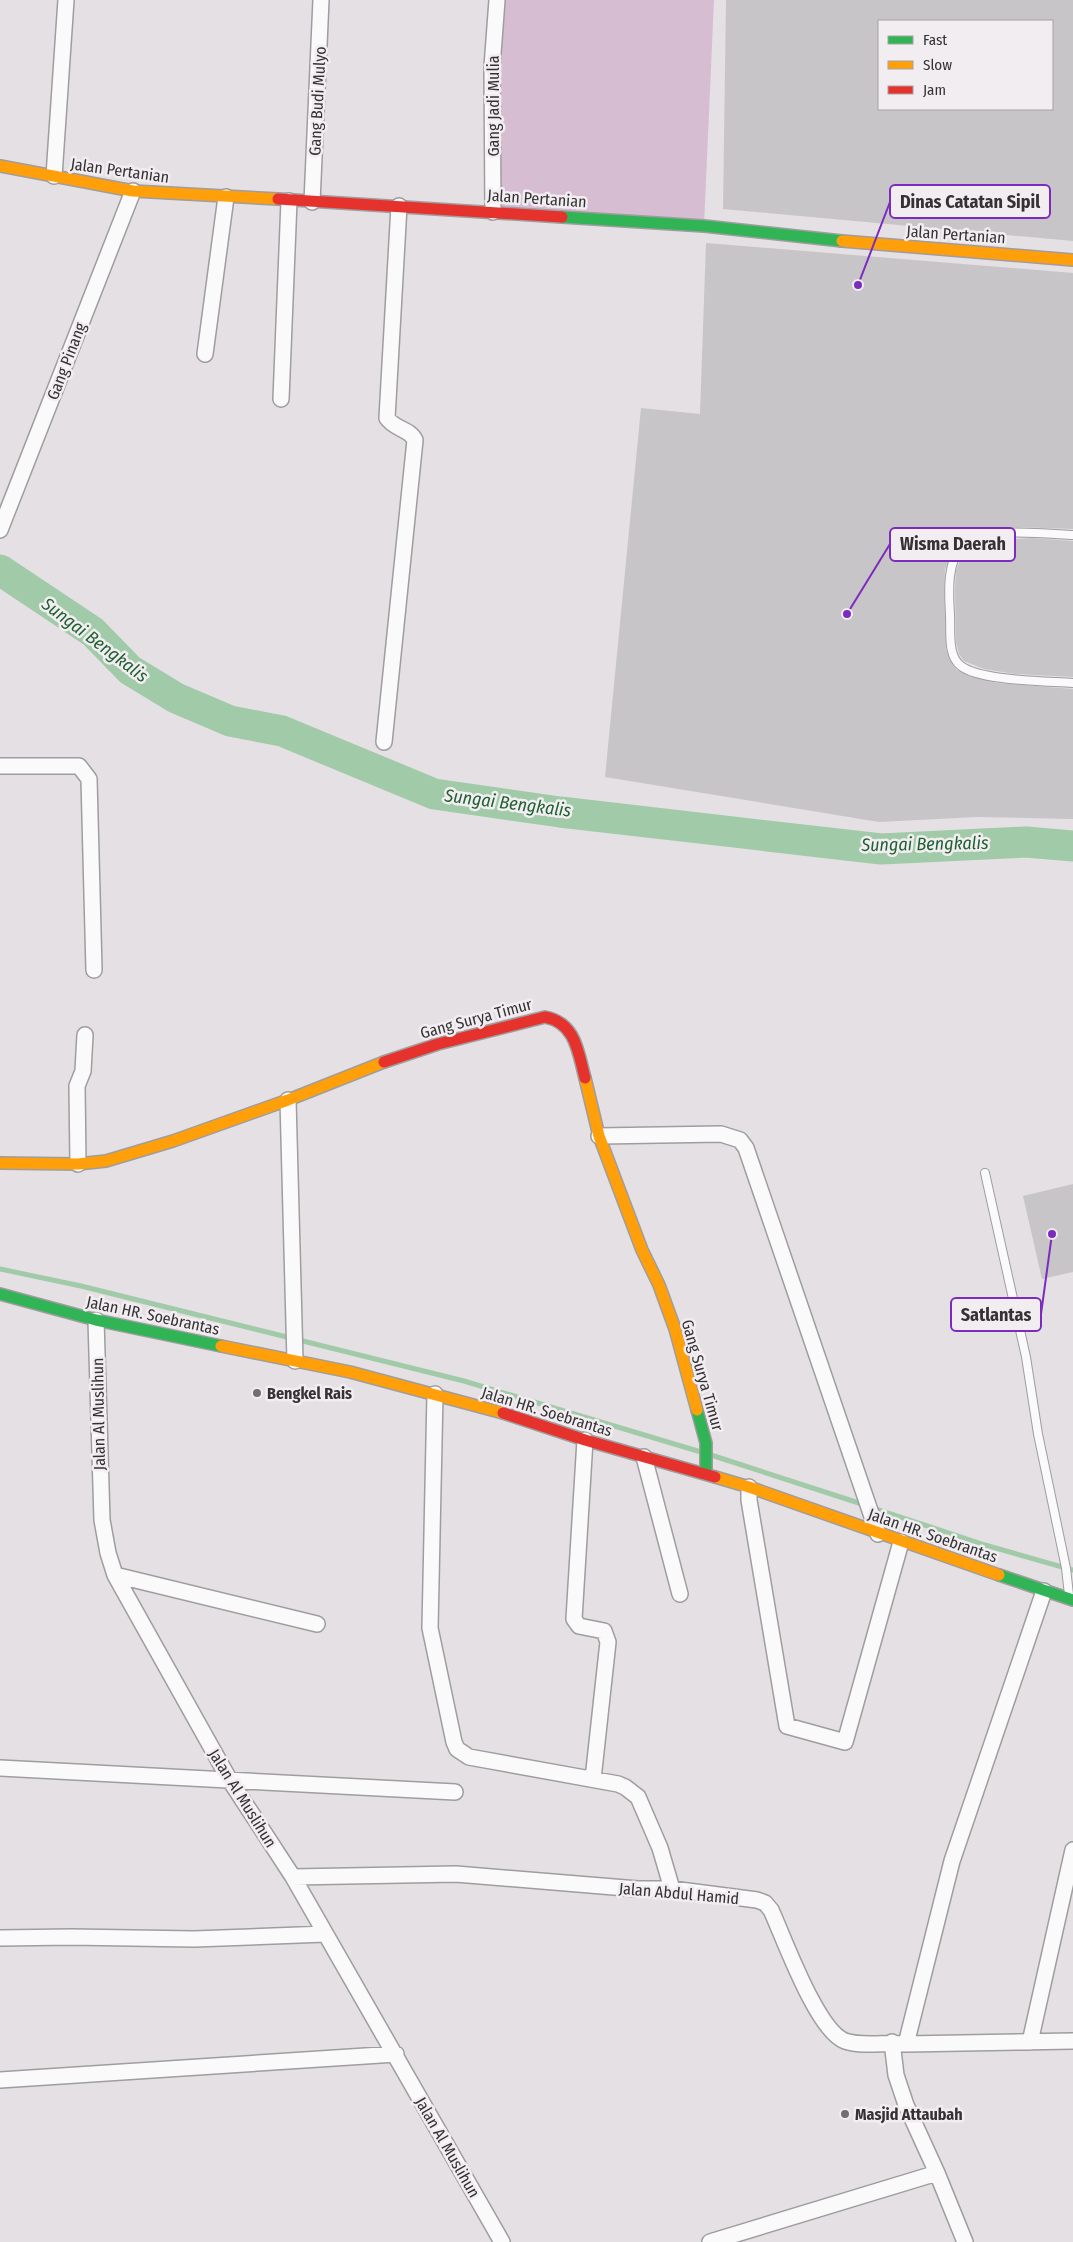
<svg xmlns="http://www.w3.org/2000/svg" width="1073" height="2242" viewBox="0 0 1073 2242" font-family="'Fira Sans Condensed',sans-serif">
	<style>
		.green { fill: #d6bdd2 }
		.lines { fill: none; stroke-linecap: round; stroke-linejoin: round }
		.stream { stroke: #a0caa8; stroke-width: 5 }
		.river { stroke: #a0caa8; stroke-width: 31 }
		.building { fill: #c7c5c7; fill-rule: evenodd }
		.lane-casing { stroke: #9f9d9f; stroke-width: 10 }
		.street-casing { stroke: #9f9d9f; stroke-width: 18 }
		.fast-casing { stroke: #9f9d9f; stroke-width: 14 }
		.slow-casing { stroke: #9f9d9f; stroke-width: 14 }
		.jam-casing { stroke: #9f9d9f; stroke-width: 14 }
		.lane { stroke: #fbfafb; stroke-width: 8 }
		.street { stroke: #fbfafb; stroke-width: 15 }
		.fast { stroke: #30b455; stroke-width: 11 }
		.slow { stroke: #ff9f0a; stroke-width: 11 }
		.jam { stroke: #e5322d; stroke-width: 11 }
		.poi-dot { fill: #726f71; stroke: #f2edf1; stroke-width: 2 }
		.labels { text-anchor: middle; stroke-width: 5; stroke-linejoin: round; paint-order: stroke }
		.street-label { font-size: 16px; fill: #343234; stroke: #f2edf1 }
		.poi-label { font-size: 16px; font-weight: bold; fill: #343234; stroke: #f2edf1; text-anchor: start }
		.water-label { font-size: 18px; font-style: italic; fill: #1f6131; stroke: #f2edf1 }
		.leader { fill: none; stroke: #7b2cbf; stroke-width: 2 }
		.callout-dot { fill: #7b2cbf; stroke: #f2edf1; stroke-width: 2 }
		.callout { fill: #f2edf1; stroke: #7b2cbf; stroke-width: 2 }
		.callout-label { font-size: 18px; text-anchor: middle; font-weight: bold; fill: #343234 }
	</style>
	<rect width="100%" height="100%" fill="#e4e0e3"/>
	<path class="green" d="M 504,0 L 714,0 L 704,226 L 498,218 L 500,75 Z"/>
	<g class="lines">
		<path class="stream" d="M 0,1269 L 81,1286 L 464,1381 L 701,1452
			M 711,1455 L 865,1505
			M 873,1508 L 985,1545 L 1073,1570"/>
		<path class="river" d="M 0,570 L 93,632 L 130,670 L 176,698 L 230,721 L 282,731 L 434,794 L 560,812 L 881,849 L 1026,842 L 1073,846"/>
	</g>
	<path class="building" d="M 726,0 L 1073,0 L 1073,241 L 723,209 ZM 879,21 L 1052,21 L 1052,109 L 879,109 Z
		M 706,243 L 1073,273 L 1073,529 L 1014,527 L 982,530 L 969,534 L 959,541 L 952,550 L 945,569 L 944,589 L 946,650 L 952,664 L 957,670 L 969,676 L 997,683 L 1073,689 L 1073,819 L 976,817 L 879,822 L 605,777 L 641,408 L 700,414 Z
		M 1031,538 L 1073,541 L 1073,677 L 1015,674 L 984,669 L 964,661 L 959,654 L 956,642 L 955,589 L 956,571 L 962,555 L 973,544 L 984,541 Z
		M 1073,1184 L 1073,1272 L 1042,1279 L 1023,1196 Z"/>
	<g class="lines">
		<defs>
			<path id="lane" d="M 1073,535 C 1048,534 979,526 962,545 C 946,564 949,594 950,615 C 951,631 947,656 961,666 C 980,681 1047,681 1073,683
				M 985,1173 L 1026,1357 L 1038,1434 L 1066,1568 L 1069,1595"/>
			<path id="street" d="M 54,176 L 66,0
				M 312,202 L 321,0
				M 493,212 L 492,67 L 497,0
				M 205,354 L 226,197
				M 281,399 L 289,201
				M 0,530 L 133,191
				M 384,742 L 415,440 C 410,429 394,429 387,418 L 399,206
				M 0,766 L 79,766 L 89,779 L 94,970
				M 288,1100 L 295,1361
				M 599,1136 L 721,1134 L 740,1140 L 746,1148 L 878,1534
				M 78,1164 L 77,1086 L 83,1071 L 85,1035
				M 96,1320 L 102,1520 L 108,1553 L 115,1575 L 229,1779 L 293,1877 L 502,2242
				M 435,1394 L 430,1628 L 454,1742 L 457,1749 L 469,1757 L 618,1784 L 625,1787 L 638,1797 L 660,1848 L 672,1889
				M 585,1440 L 574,1619 L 579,1626 L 604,1631 L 608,1642 L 593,1779
				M 644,1457 L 680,1594
				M 749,1487 L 749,1500 L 787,1726 L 845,1742 L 901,1542
				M 115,1575 L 317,1624
				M 0,1768 L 455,1792
				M 293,1877 L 456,1874 L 638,1889 L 672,1889 L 757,1900 L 765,1903 L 771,1910 C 784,1938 817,2031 845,2041 C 861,2047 887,2042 906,2044 L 1073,2041
				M 0,1938 L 71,1937 L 194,1939 L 325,1934
				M 892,2042 L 896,2075 L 906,2105 L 937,2173 L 965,2242
				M 1030,2042 L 1073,1850
				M 906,2044 L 952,1861 L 1044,1591
				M 0,2080 L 396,2054
				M 710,2242 L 937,2173"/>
			<path id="fast" d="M 562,217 L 704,226 L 842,241
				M 0,1294 L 96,1320 L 221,1346
				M 697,1410 L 706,1443 L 706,1474
				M 999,1575 L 1073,1600"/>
			<path id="slow" d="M 0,166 L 133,191 L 278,199
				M 842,241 L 1073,260
				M 585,1078 L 599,1136 L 642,1250 L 659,1285 L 675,1329 L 697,1410
				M 0,1163 L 78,1164 L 106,1161 L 173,1141 L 288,1100 L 384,1062
				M 221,1346 L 350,1372 L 503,1413
				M 715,1477 L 749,1487 L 999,1575"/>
			<path id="jam" d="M 278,199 L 562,217
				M 384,1062 L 438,1044 L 545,1017 C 576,1023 578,1052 585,1078
				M 503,1413 L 585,1440 L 715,1477"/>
		</defs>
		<use href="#lane" class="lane-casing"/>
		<use href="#street" class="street-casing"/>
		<use href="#fast" class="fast-casing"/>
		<use href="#slow" class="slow-casing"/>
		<use href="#jam" class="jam-casing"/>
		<use href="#lane" class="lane"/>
		<use href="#street" class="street"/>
		<use href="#fast" class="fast"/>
		<use href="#slow" class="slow"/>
		<use href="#jam" class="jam"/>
	</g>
	<g class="poi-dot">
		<circle cx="257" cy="1393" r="5"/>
		<circle cx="845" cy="2114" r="5"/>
	</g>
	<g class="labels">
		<g class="street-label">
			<text transform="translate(317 101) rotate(-87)" y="6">Gang Budi Mulyo</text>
			<text transform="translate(493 106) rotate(-90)" y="6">Gang Jadi Mulia</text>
			<text transform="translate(120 170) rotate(8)" y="6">Jalan Pertanian</text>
			<text transform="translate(537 198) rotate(4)" y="6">Jalan Pertanian</text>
			<text transform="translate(956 234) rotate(4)" y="6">Jalan Pertanian</text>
			<text transform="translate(66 361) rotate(-69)" y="6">Gang Pinang</text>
			<text transform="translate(476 1018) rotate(-15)" y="6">Gang Surya Timur</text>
			<text transform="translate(153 1315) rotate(12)" y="6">Jalan HR. Soebrantas</text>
			<text transform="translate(703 1375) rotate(74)" y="6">Gang Surya Timur</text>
			<text transform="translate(547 1411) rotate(17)" y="6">Jalan HR. Soebrantas</text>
			<text transform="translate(98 1414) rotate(-91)" y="6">Jalan Al Muslihun</text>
			<text transform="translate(933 1535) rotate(19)" y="6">Jalan HR. Soebrantas</text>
			<text transform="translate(243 1798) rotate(58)" y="6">Jalan Al Muslihun</text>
			<text transform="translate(679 1893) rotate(5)" y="6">Jalan Abdul Hamid</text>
			<text transform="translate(448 2147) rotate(60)" y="6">Jalan Al Muslihun</text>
		</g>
		<g class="poi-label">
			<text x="267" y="1399">Bengkel Rais</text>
			<text x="855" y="2120">Masjid Attaubah</text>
		</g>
		<g class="water-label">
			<text transform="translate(95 640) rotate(37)" y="6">Sungai Bengkalis</text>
			<text transform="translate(508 803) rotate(7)" y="6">Sungai Bengkalis</text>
			<text transform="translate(925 844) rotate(-1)" y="6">Sungai Bengkalis</text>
		</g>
	</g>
	<path class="leader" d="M858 285L890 202M847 614L890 544M1052 1234L1041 1314"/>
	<g class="callout-dot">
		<circle cx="858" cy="285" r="5"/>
		<circle cx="847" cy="614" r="5"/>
		<circle cx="1052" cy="1234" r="5"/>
	</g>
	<g class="callout">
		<rect x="890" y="185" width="160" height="33" rx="5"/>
		<rect x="890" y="528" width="125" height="33" rx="5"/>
		<rect x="951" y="1298" width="90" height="33" rx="5"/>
	</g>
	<g class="callout-label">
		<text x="970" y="208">Dinas Catatan Sipil</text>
		<text x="953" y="550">Wisma Daerah</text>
		<text x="996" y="1321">Satlantas</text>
	</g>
	<rect x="878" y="20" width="175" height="90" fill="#f2edf1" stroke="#a6a2a5"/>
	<rect x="888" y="36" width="25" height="8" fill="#30b455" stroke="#a6a2a5"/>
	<text x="923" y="45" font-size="15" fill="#343234">Fast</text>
	<rect x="888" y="61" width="25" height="8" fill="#ff9f0a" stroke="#a6a2a5"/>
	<text x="923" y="70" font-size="15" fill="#343234">Slow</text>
	<rect x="888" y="86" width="25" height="8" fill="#e5322d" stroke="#a6a2a5"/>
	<text x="923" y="95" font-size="15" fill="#343234">Jam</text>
</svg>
